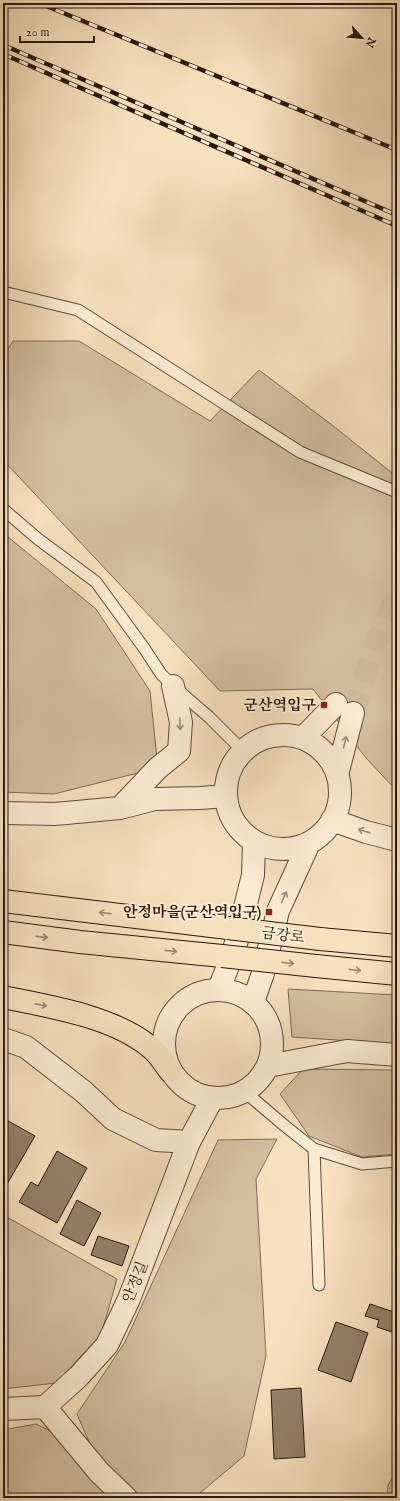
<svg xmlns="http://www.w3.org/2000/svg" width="400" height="1501" viewBox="0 0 400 1501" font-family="'IM FELL English','Noto Serif KR',serif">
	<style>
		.green { fill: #d3bf9f; stroke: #7c6c58 }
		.building { fill: #93816a; stroke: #261912 }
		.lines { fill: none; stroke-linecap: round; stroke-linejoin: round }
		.tertiary-tunnel { stroke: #cdb99a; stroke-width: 22; stroke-dasharray: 22 11; stroke-linecap: butt }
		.service-casing { stroke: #5a4b3c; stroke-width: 13 }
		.minor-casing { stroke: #5a4b3c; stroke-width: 24 }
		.tertiary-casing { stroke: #5a4b3c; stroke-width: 24 }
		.trunk-casing { stroke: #261912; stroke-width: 24 }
		.service { stroke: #faecd3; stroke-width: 11 }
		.minor { stroke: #faecd3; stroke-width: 22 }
		.tertiary { stroke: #faecd3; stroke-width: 22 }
		.trunk { stroke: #f7e1bc; stroke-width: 22 }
		.rail-casing { stroke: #261912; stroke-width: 4.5 }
		.rail { stroke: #faecd3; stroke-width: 3; stroke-dasharray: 9; stroke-linecap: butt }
		.trunk-bridge-casing { stroke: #261912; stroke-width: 24; stroke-linecap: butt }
		.trunk-bridge { stroke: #f7e1bc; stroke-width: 22 }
		.oneway { stroke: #9b8d7c }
		.oneway2 { stroke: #998770 }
		.poi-dot { fill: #8f2418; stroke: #faecd3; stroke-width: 1.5 }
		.labels { text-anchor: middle; stroke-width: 4; stroke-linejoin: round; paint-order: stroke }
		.poi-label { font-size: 15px; font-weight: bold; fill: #261912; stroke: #faecd3; text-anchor: end }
		.street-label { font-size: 15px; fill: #261912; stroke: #faecd3 }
	</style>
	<rect width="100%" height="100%" fill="#f7e1bc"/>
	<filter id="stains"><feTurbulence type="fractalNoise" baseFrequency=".005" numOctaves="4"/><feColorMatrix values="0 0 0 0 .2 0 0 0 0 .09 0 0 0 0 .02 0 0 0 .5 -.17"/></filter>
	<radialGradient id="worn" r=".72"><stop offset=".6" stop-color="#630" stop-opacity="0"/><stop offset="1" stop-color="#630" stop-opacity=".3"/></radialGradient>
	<path class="green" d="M 13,341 L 79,341 L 210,421 L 259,370 L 332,425 L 397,477 L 397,791 L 366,758 L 313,689 L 220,691 L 3,460 L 3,357 Z
		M 3,527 L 8,537 L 96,609 L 150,691 L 158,768 L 54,794 L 3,792 Z
		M 288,989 L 397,995 L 397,1044 L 292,1037 Z
		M 303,1069 L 397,1070 L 397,1154 L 362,1157 L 309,1136 L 280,1094 Z
		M 277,1139 L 256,1179 L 266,1356 L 244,1456 L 194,1498 L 3,1498 L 3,1430 L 36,1424 L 93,1451 L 77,1414 L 125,1342 L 218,1140 Z
		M 3,1215 L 117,1279 L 101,1335 L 56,1383 L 3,1389 Z
		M 397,1470 L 397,1498 L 387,1498 L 388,1485 Z"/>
	<path class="building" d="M 3,1118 L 35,1136 L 3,1191 Z
		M 57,1151 L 87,1168 L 57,1223 L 19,1202 L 31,1182 L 38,1186 Z
		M 77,1200 L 101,1213 L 84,1246 L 60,1234 Z
		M 98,1236 L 129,1246 L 122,1266 L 91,1255 Z
		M 370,1304 L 397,1313 L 397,1325 L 395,1333 L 377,1327 L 379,1320 L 365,1316 Z
		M 336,1322 L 368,1333 L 351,1382 L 318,1370 Z
		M 301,1388 L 305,1457 L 274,1459 L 271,1390 Z"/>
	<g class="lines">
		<path class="tertiary-tunnel" d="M 353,713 L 375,644 L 397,595"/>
		<defs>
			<path id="service" d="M 3,292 L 78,310 L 300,452 L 397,492
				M 3,509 L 38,539 L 96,582 L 144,648 L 161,674 L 173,686 L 209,717 L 243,751
				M 245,1092 L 285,1126 L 314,1149 L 362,1164 L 397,1161
				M 314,1149 L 319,1285"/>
			<path id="minor" d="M 120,808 L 158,768 L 179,751 L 181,722 L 173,686
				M 3,813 L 55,814 L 120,808 L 155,799 L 200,798 L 226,796
				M 45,1407 L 99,1472 L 126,1498
				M 3,1409 L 45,1407 L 79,1376 L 107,1345 L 129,1299 L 189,1142 L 212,1099"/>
			<path id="tertiary" d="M226 792a57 57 0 1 1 114 0a57 57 0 1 1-114 0Z
				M 303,738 L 336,704
				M 338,771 L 353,713
				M 332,820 L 366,832 L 397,840
				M 219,989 L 228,966 L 237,940 L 253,875 L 254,842
				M164 1044a54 54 0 1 1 108 0a54 54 0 1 1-108 0Z
				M 253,1002 L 263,973 L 278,911 L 309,843
				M 3,1039 L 26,1047 L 84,1092 L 113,1119 L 156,1140 L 189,1142
				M 268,1066 L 347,1051 L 397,1055"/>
			<path id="trunk" d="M 3,901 L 228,928
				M 3,932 L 80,942 L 222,956
				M 320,939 L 397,946
				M 316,966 L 397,974
				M 3,997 C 51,1007 112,1016 150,1047 C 158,1053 164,1063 170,1071"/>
		</defs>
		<use href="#service" class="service-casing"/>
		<use href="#minor" class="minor-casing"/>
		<use href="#tertiary" class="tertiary-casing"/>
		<use href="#trunk" class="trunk-casing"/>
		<use href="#service" class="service"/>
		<use href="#minor" class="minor"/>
		<use href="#tertiary" class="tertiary"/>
		<use href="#trunk" class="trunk"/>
		<defs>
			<path id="rail" d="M 39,3 L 397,150
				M 3,45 L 397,215
				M 3,54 L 397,226"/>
		</defs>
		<use href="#rail" class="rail-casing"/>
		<use href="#rail" class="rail"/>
		<defs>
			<path id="trunk-bridge" d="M 228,928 L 320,939
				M 222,956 L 316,966"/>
		</defs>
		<use href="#trunk-bridge" class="trunk-bridge-casing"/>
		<use href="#trunk-bridge" class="trunk-bridge"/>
	</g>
	<defs><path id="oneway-shaft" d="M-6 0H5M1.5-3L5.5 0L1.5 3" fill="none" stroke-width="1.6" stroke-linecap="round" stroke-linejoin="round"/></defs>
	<g class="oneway">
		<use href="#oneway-shaft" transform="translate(180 724) rotate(88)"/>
		<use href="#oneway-shaft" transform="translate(345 742) rotate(-76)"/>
		<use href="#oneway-shaft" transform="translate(364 831) rotate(-162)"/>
		<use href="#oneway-shaft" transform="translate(284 897) rotate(-66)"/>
	</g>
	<g class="oneway2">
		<use href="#oneway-shaft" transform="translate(105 913) rotate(-173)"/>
		<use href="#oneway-shaft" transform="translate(42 937) rotate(7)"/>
		<use href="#oneway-shaft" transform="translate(171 951) rotate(6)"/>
		<use href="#oneway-shaft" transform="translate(288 963) rotate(6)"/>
		<use href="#oneway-shaft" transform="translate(355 970) rotate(6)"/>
		<use href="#oneway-shaft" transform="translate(41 1005) rotate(11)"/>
	</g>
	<g class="poi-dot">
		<rect x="320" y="701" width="8" height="8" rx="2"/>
		<rect x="265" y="908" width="8" height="8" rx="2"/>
	</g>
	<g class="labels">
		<g class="poi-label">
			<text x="316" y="710">군산역입구</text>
			<text x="261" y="917">안정마을(군산역입구)</text>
		</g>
		<g class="street-label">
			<text transform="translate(283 935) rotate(7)" y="5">금강로</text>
			<text transform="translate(135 1282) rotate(-68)" y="5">안정길</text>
		</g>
	</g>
	<rect width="400" height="1501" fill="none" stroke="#f7e1bc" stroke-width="16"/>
	<rect x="4" y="4" width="392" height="1493" fill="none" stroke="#261912" stroke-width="2"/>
	<rect x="8" y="8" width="384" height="1485" fill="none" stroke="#261912"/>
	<g transform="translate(362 38) rotate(117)" stroke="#faecd3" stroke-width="3" paint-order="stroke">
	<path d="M0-3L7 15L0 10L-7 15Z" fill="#261912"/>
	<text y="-6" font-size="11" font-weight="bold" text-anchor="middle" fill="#261912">N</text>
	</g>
	<path d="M20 36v6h74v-6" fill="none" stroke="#261912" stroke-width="2"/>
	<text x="26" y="36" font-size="12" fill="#261912" stroke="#faecd3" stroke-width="3" paint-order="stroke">20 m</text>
	<rect width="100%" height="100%" filter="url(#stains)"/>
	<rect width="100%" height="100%" fill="url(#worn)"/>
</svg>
